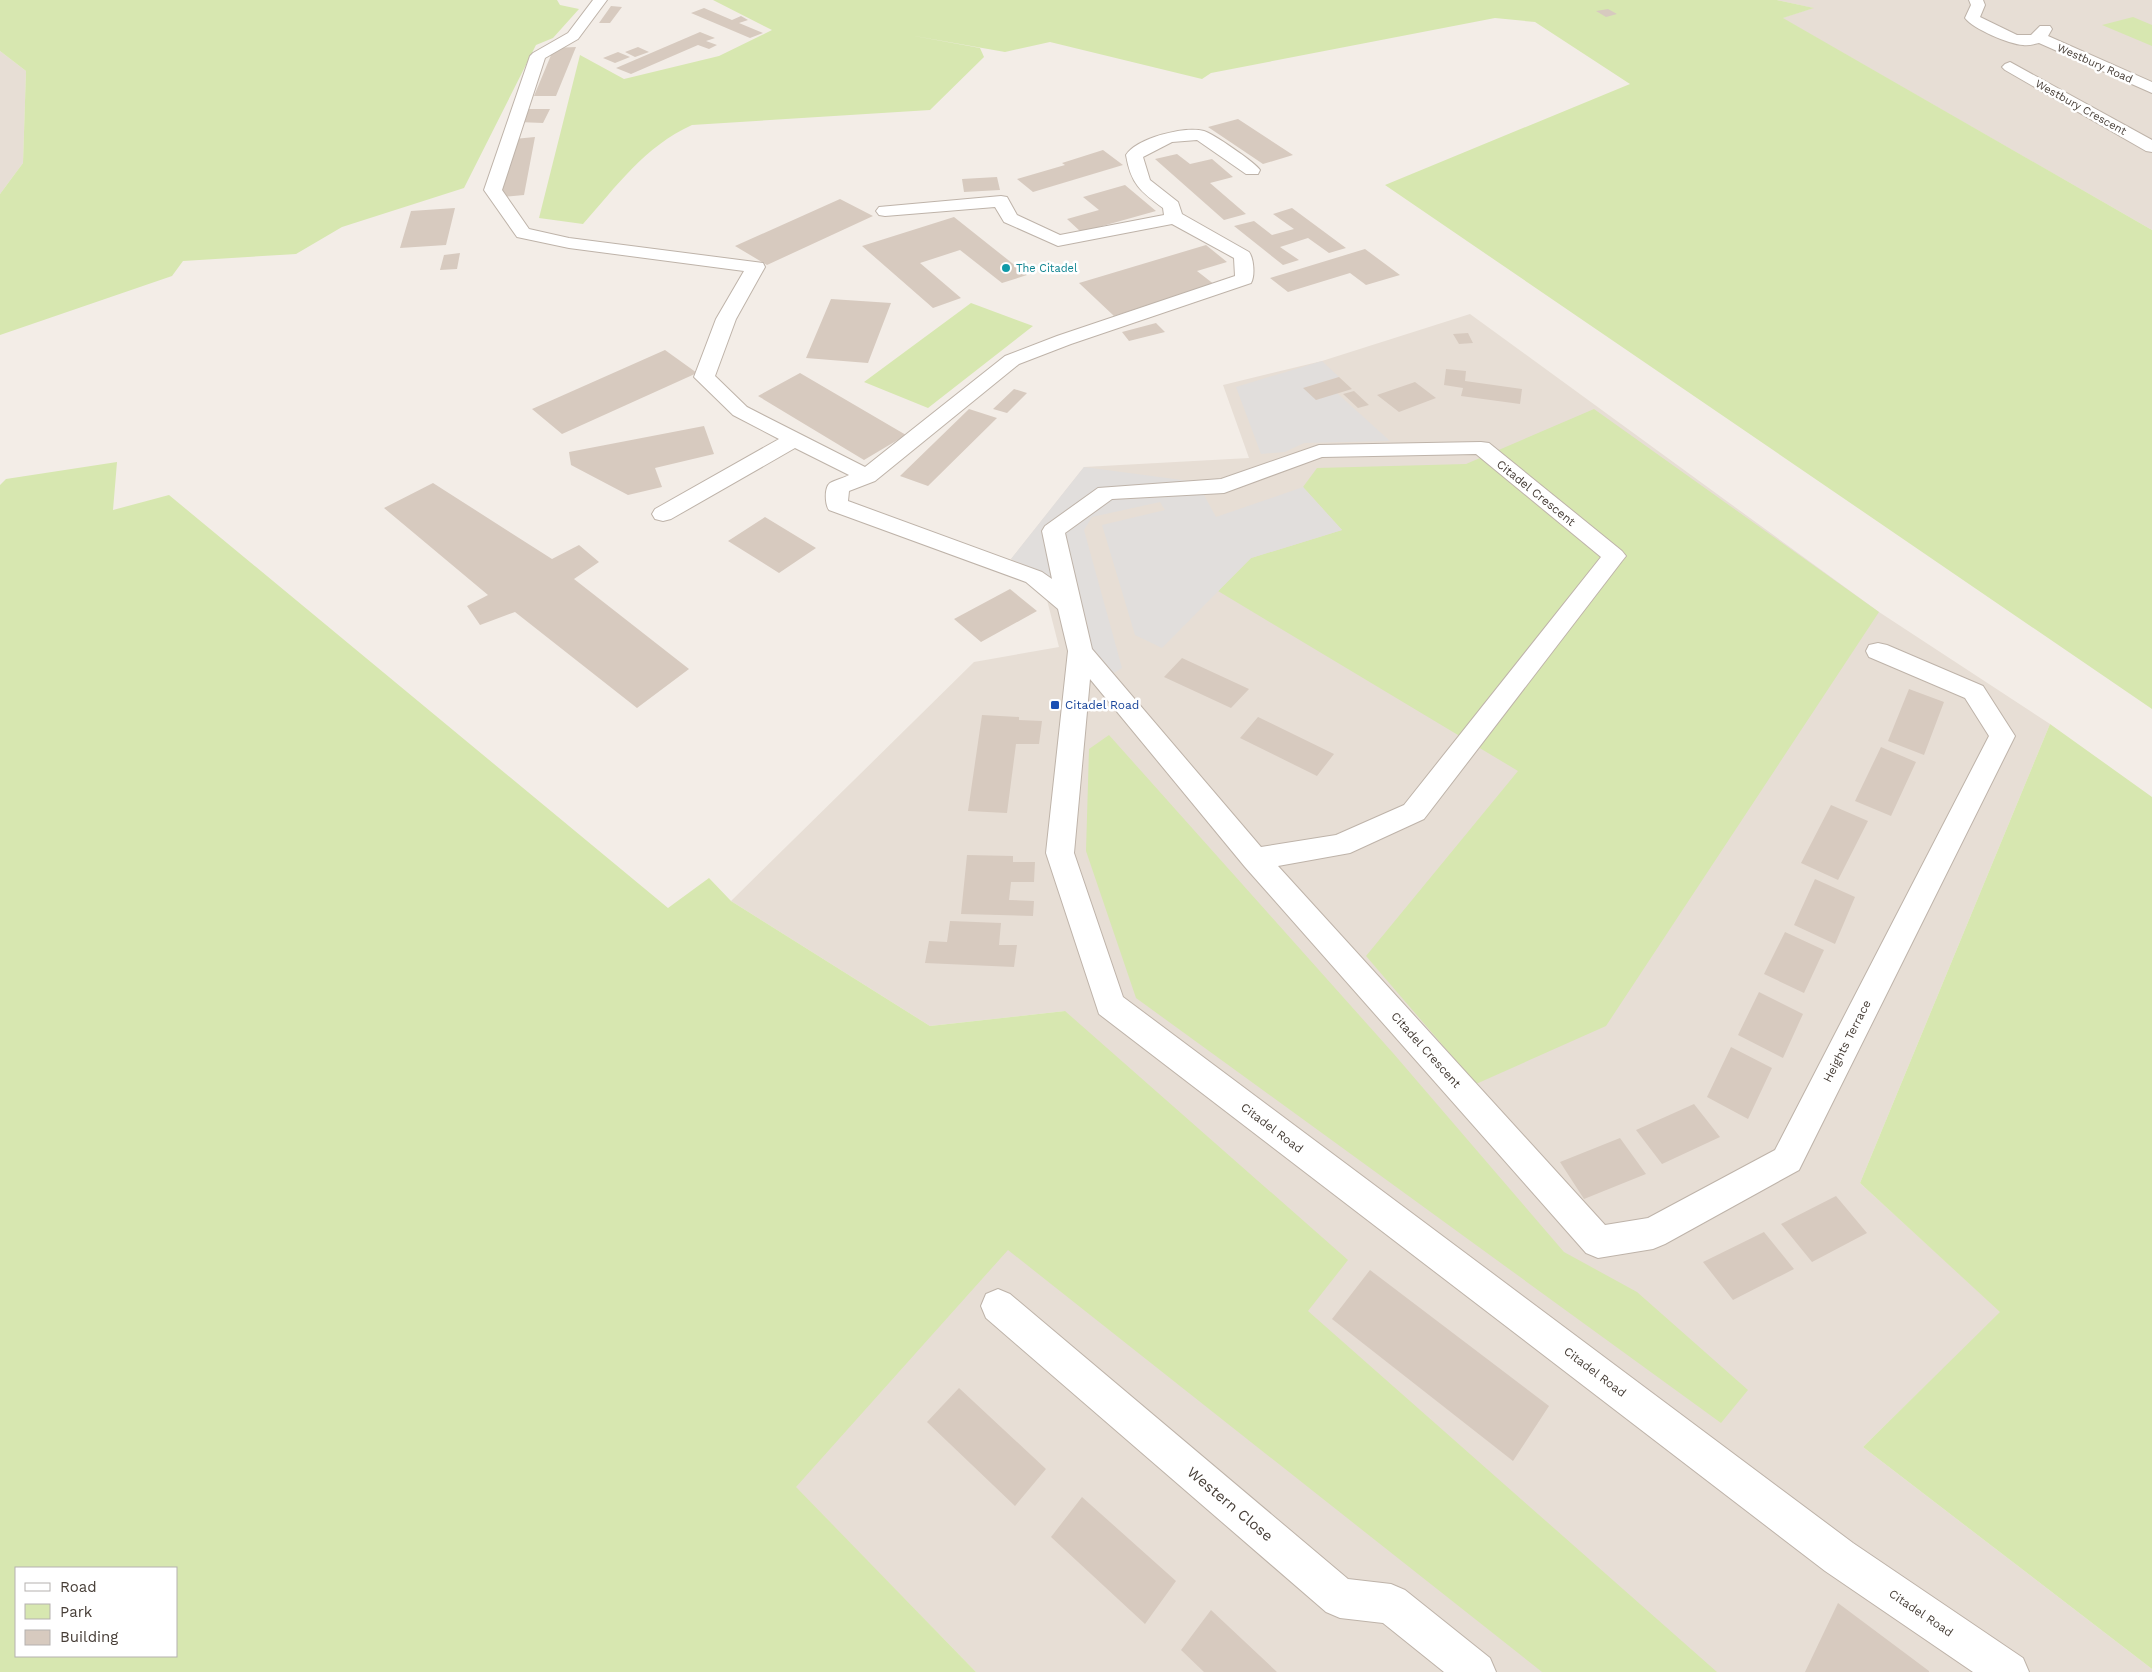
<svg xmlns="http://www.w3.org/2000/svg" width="2152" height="1672" viewBox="0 0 2152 1672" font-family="'Work Sans',sans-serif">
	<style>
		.residential { fill: #e7ded5 }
		.green { fill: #d7e7b0; fill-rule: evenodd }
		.parking { fill: #e1dedc }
		.building { fill: #d7cabf }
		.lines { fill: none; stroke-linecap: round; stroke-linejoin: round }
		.minor-casing { stroke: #beb3a9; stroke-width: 2 }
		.minor { fill: #fff; fill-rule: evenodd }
		.culture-dot { fill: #0f9aa8; stroke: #fff; stroke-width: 2 }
		.transit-dot { fill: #1a4fb4; stroke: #fff; stroke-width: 2 }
		.labels { text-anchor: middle; stroke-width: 5; stroke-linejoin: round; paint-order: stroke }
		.far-street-label { font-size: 11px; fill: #463d36; stroke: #fff }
		.far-culture-label { font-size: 11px; fill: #0d838f; stroke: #fff; text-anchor: start }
		.street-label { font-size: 12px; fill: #463d36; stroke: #fff }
		.transit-label { font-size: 12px; fill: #164399; stroke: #fff; text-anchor: start }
		.near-street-label { font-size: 15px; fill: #463d36; stroke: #fff }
	</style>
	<rect width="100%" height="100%" fill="#f3ede7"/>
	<path class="residential" d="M 1777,0 L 2152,0 L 2152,230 L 1782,18 L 1813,8 Z
		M 0,51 L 26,71 L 23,163 L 0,194 Z
		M 1470,314 L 1879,612 L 2050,724 L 1860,1183 L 2001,1312 L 1863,1447 L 2152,1669 L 2152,1672 L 976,1672 L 795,1487 L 1065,1011 L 930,1026 L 731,901 L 974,662 L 1059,647 L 1047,600 L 1011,559 L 1084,467 L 1249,458 L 1223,385 L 1322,361 Z"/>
	<path class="green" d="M 0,0 L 557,0 L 560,5 L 579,9 L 553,38 L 536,45 L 464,188 L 342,227 L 296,254 L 183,261 L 172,276 L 0,335 L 0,194 L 23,163 L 26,71 L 0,51 Z
		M 713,0 L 1777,0 L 1814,8 L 1783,18 L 2152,230 L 2152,709 L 1385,185 L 1630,84 L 1535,22 L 1495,18 L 1211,73 L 1202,79 L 1050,42 L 1005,52 L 909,35 L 980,48 L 984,57 L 930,110 L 692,125 C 645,146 616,187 583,224 L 539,218 L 580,55 L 624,79 L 719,56 L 772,30 Z
		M 2133,17 L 2152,25 L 2152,46 L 2102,25 Z
		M 971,303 L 1033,326 L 928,408 L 864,382 Z
		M 1594,409 L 1879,612 L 1606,1026 L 1476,1084 L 1366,956 L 1518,771 L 1218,591 L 1251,558 L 1342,530 L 1303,487 L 1317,468 L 1466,464 Z
		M 117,462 L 113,510 L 169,495 L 668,908 L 709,878 L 731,901 L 930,1026 L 1065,1011 L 1348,1260 L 1308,1311 L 1717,1672 L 1542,1672 L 1008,1250 L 796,1487 L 976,1672 L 0,1672 L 0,485 L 6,479 ZM 176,1568 L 176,1656 L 16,1656 L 16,1568 Z
		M 2050,724 L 2152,797 L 2152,1669 L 1863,1447 L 2000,1312 L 1860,1183 Z
		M 1109,735 L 1393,1053 L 1564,1252 L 1637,1292 L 1748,1390 L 1721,1423 L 1136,998 L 1086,851 L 1089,749 Z"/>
	<path class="parking" d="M 1322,361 L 1339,377 L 1304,388 L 1337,393 L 1390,441 L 1304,443 L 1285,452 L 1261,454 L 1236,387 Z
		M 1084,467 L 1197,482 L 1216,517 L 1303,487 L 1342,530 L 1251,558 L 1162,648 L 1135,635 L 1102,525 L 1165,510 L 1160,502 L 1092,517 L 1084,530 L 1122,668 L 1096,684 L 1074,588 L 1011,559 Z"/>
	<path class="building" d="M 611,6 L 622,7 L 610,23 L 599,23 Z
		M 704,8 L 732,20 L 741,16 L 748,20 L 739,23 L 763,33 L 750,38 L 691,13 Z
		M 1608,9 L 1617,14 L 1606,17 L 1596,11 Z
		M 700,32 L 715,38 L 706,41 L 717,45 L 709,49 L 698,45 L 631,74 L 616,68 Z
		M 576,47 L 556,96 L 534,96 L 554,48 Z
		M 638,47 L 649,52 L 635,57 L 625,52 Z
		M 618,52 L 630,57 L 615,63 L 603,58 Z
		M 525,109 L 550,109 L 543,123 L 518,122 Z
		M 1238,119 L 1293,155 L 1263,164 L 1208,127 Z
		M 535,137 L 524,195 L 501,197 L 514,139 Z
		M 1103,150 L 1123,165 L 1033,192 L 1017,179 L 1065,165 L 1062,163 Z
		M 1177,154 L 1190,164 L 1212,159 L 1233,177 L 1210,183 L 1246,214 L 1224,220 L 1155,159 Z
		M 997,177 L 1000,190 L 964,192 L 962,179 Z
		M 1125,185 L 1156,211 L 1081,232 L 1067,219 L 1099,210 L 1083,197 Z
		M 840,199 L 873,216 L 767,265 L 735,246 Z
		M 455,208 L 446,245 L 400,248 L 411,211 Z
		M 1292,208 L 1346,248 L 1329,253 L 1308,238 L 1280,247 L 1299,260 L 1283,265 L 1234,226 L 1254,221 L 1272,235 L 1294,229 L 1273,214 Z
		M 954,217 L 1027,275 L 1002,283 L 960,250 L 920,263 L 961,298 L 933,308 L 862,246 Z
		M 1206,245 L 1227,262 L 1197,271 L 1215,285 L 1114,316 L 1079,283 Z
		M 1365,249 L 1400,275 L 1366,285 L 1350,273 L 1288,292 L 1270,278 Z
		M 460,253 L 457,269 L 440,270 L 444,255 Z
		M 831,299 L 891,303 L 868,363 L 806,358 Z
		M 1156,323 L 1165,332 L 1129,341 L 1122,332 Z
		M 1468,333 L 1473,343 L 1459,344 L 1453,334 Z
		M 665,350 L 697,373 L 562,434 L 532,409 Z
		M 1446,369 L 1466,371 L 1465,381 L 1522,389 L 1520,404 L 1461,396 L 1463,388 L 1444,385 Z
		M 800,373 L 906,435 L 864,460 L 758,396 Z
		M 1339,377 L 1352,389 L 1316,400 L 1303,388 Z
		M 1415,382 L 1436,398 L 1399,412 L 1377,395 Z
		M 1014,389 L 1027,393 L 1007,413 L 993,409 Z
		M 1354,391 L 1369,405 L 1358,408 L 1343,394 Z
		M 969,409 L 997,418 L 928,486 L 900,476 Z
		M 704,426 L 714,454 L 655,468 L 662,487 L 628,495 L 571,465 L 569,452 Z
		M 433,483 L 552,559 L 579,545 L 599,562 L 574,579 L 689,669 L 637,708 L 515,612 L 480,625 L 467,606 L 488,595 L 384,508 Z
		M 765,517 L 816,548 L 779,573 L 728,541 Z
		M 1010,589 L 1037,611 L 981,642 L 954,619 Z
		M 1182,658 L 1249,689 L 1231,708 L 1164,677 Z
		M 1909,689 L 1944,702 L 1924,755 L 1888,741 Z
		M 982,715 L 1019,717 L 1019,720 L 1042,721 L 1039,744 L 1016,744 L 1007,813 L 968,811 Z
		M 1258,717 L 1334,754 L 1317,776 L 1240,738 Z
		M 1881,747 L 1916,762 L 1891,816 L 1855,801 Z
		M 1831,805 L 1868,821 L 1838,880 L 1801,863 Z
		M 967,855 L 1013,856 L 1013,862 L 1035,862 L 1034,882 L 1011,882 L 1009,900 L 1034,901 L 1033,916 L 961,914 Z
		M 1815,879 L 1855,897 L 1835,944 L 1794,925 Z
		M 950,921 L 1001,923 L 999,945 L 1017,945 L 1014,967 L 925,963 L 929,941 L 947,942 Z
		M 1785,932 L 1824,950 L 1804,993 L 1764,974 Z
		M 1759,992 L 1803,1014 L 1783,1058 L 1738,1035 Z
		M 1731,1047 L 1772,1068 L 1748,1119 L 1707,1097 Z
		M 1694,1104 L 1720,1137 L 1662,1164 L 1636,1130 Z
		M 1620,1138 L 1646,1174 L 1584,1199 L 1560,1162 Z
		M 1836,1196 L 1867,1233 L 1812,1262 L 1781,1224 Z
		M 1764,1232 L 1794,1269 L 1733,1300 L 1703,1262 Z
		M 1370,1270 L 1549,1406 L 1513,1461 L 1332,1319 Z
		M 959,1388 L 1046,1469 L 1015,1506 L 927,1422 Z
		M 1082,1497 L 1176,1581 L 1145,1624 L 1051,1537 Z
		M 1838,1603 L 1929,1671 L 1929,1672 L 1805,1672 Z
		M 1211,1610 L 1277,1672 L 1204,1672 L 1181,1650 Z"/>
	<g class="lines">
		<defs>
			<path id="minor" d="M 593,0 L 607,0 L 578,39 L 545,58 L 502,190 L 529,229 L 569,238 L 763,263 L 765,267 L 736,319 L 715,376 L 747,407 L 865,467 L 1005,356 L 1057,336 L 1235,276 L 1234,258 L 1172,224 L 1058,246 L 1004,222 L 995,207 L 885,216 L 879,215 L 876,211 L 879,207 L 1001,196 L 1007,197 L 1017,215 L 1060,235 L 1164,215 L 1163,208 C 1140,191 1131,184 1126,155 C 1137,138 1184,126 1204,131 C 1212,133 1256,163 1260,170 L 1258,174 L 1246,174 L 1197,140 L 1172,142 L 1143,157 L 1150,180 L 1178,202 L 1182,214 L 1249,252 C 1254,259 1255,276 1251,283 L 1071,344 L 1019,364 L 875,481 L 849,491 L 848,501 L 1042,572 L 1052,579 L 1042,531 L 1045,526 L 1098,488 L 1221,479 L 1319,445 L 1481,442 L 1489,443 L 1622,551 L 1626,556 L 1622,561 L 1424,819 L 1350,853 L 1278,866 L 1605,1225 L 1648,1218 L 1775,1150 L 1989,736 L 1965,698 L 1869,657 L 1866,651 L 1869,645 L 1878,643 L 1887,645 L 1983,686 L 2015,736 L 1799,1170 L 1665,1244 L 1653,1249 L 1598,1258 L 1586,1253 L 1245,867 L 1090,679 L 1074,853 L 1123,997 L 1853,1543 L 2023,1658 L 2029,1672 L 1973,1672 L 1825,1571 L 1099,1014 L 1046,853 L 1068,651 L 1058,609 L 1026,582 L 829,510 C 825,504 824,488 830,483 C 835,480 844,478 849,475 L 795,448 L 671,519 L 663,521 L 655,519 L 652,514 L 655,509 L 779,439 L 733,415 L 694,377 L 716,319 L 744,271 L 569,248 L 517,237 L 484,190 L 530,56 L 533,53 L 568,33 ZM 1476,454 L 1601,557 L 1404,805 L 1336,835 L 1261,847 L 1092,649 L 1065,533 L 1112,499 L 1224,493 L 1322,457 Z
				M 1969,0 L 1983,0 L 1985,5 L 1980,17 L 2017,35 L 2031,35 L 2040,26 L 2050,26 L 2052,29 L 2048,36 L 2152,82 L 2152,93 L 2039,43 C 2034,44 2029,46 2023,45 C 2009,44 1973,29 1965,18 L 1971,5 Z
				M 2010,62 L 2152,140 L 2152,152 L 2146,151 L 2005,70 L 2002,67 L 2005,64 Z
				M 998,1289 L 1010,1294 L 1348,1579 L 1391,1584 L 1405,1590 L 1490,1658 L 1496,1672 L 1444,1672 L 1383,1623 L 1340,1618 L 1326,1612 L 986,1318 L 981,1306 L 986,1294 Z"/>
		</defs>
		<use href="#minor" class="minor-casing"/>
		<use href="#minor" class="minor"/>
	</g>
	<circle class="culture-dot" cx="1006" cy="268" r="5"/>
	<rect class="transit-dot" x="1050" y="700" width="10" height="10" rx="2.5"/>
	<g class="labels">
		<g class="far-street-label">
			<text transform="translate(2095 63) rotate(24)" y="4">Westbury Road</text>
			<text transform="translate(2081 107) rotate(29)" y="4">Westbury Crescent</text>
		</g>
		<g class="far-culture-label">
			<text x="1016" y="272">The Citadel</text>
		</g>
		<g class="street-label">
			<text transform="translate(1536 493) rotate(39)" y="4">Citadel Crescent</text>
			<text transform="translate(1847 1041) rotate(-63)" y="4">Heights Terrace</text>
			<text transform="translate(1426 1050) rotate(48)" y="4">Citadel Crescent</text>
			<text transform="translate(1272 1128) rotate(37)" y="4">Citadel Road</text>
			<text transform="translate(1595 1372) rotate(37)" y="4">Citadel Road</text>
			<text transform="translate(1921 1613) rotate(34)" y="4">Citadel Road</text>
		</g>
		<g class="transit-label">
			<text x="1065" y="709">Citadel Road</text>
		</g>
		<g class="near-street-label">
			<text transform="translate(1230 1504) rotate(40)" y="5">Western Close</text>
		</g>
	</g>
	<rect x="15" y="1567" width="162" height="90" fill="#ffffff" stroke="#b5b1af"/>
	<rect x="25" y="1583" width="25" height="8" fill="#ffffff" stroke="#b5b1af"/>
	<text x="60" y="1592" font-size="15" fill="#463d36">Road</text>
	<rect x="25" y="1604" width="25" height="15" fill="#d7e7b0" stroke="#b5b1af"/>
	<text x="60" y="1617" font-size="15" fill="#463d36">Park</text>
	<rect x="25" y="1630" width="25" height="15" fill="#d7cabf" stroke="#b5b1af"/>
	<text x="60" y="1642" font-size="15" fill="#463d36">Building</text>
</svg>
